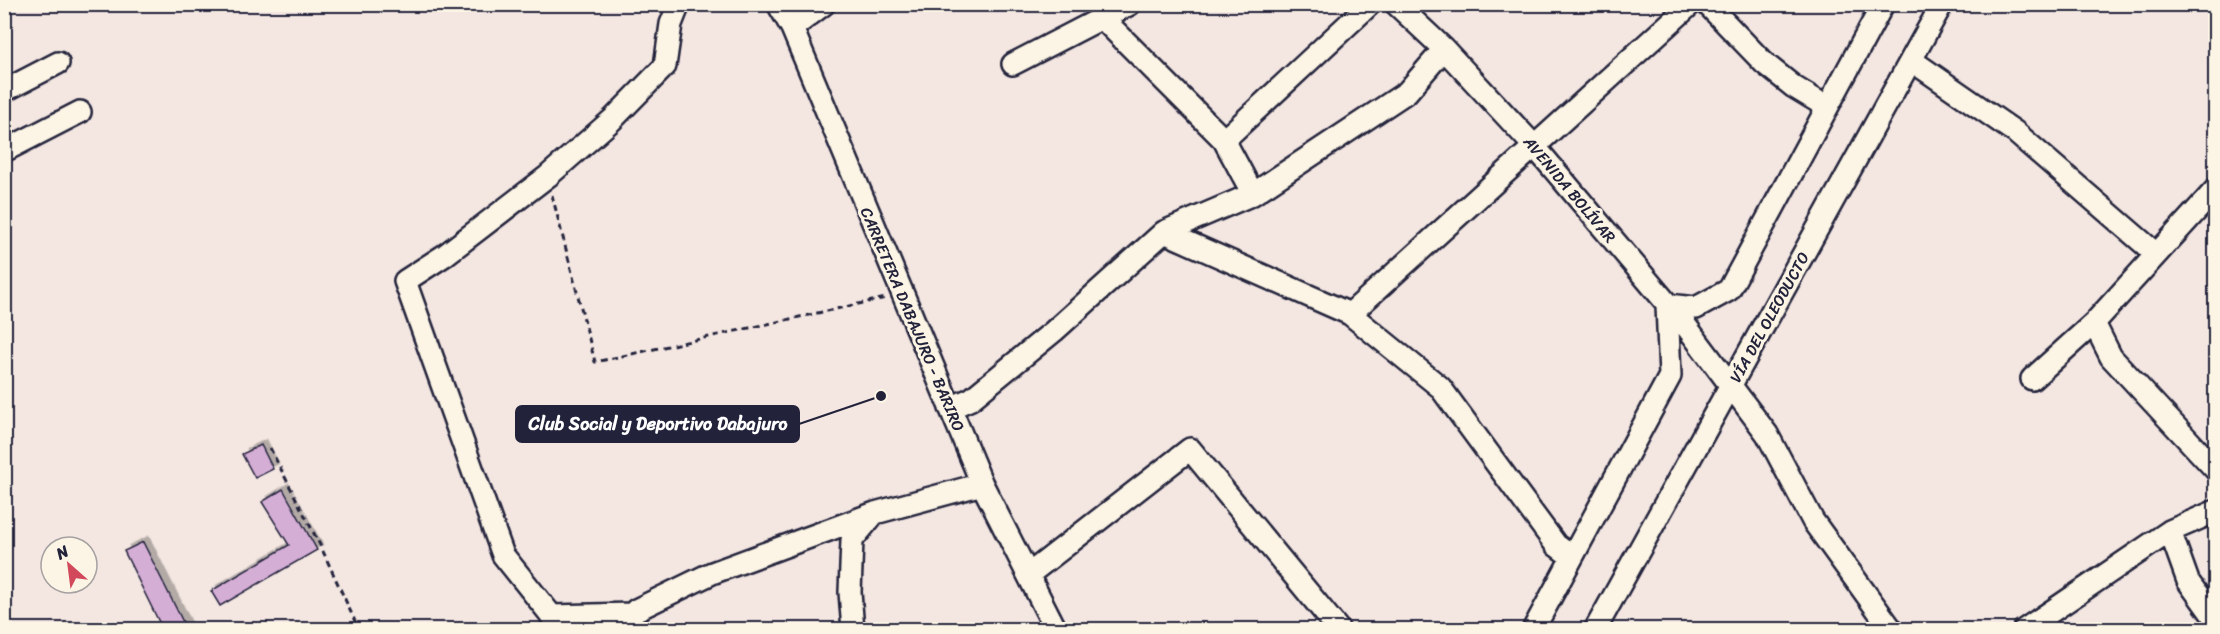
<svg xmlns="http://www.w3.org/2000/svg" width="2220" height="634" viewBox="0 0 2220 634" font-family="Sriracha,sans-serif">
	<style>
		.building { fill: #d5aed6; stroke: #22223b; stroke-width: 1.5; filter: url(#shadow) }
		.lines { fill: none; stroke-linecap: round; stroke-linejoin: round }
		.minor-casing { stroke: #22223b; stroke-width: 26 }
		.path { stroke: #22223b; stroke-width: 3; stroke-dasharray: 6 4.5; stroke-linecap: butt }
		.minor { stroke: #fcf5e5; stroke-width: 21 }
		.labels { text-anchor: middle; stroke-width: 6; stroke-linejoin: round; paint-order: stroke }
		.street-label { font-size: 16px; fill: #22223b; stroke: #fcf5e5 }
		.leader { fill: none; stroke: #22223b; stroke-width: 2 }
		.callout-dot { fill: #22223b; stroke: #fcf5e5; stroke-width: 2 }
		.callout { fill: #22223b; stroke: #22223b; stroke-width: 2 }
		.callout-label { font-size: 18px; text-anchor: middle; font-weight: bold; fill: #fff }
	</style>
	<defs>
		<filter id="shadow"><feDropShadow dx="5.5" dy="-5.5" stdDeviation="0" flood-color="#0004"/></filter>
	</defs>
	<rect width="100%" height="100%" fill="#f4e7e2"/>
	<filter id="ink" filterUnits="userSpaceOnUse"><feTurbulence type="fractalNoise" baseFrequency=".0167" numOctaves="2"/><feDisplacementMap in="SourceGraphic" scale="12" xChannelSelector="R" yChannelSelector="G"/><feConvolveMatrix kernelMatrix="1 2 1 2 8 2 1 2 1" color-interpolation-filters="sRGB"/></filter>
	<g filter="url(#ink)">
		<path class="building" d="M 261,445 L 273,469 L 255,478 L 242,454 Z
			M 283,489 L 317,550 L 220,606 L 211,591 L 289,545 L 262,502 Z
			M 143,542 L 187,630 L 163,630 L 124,551 Z"/>
		<g class="lines">
			<defs>
				<path id="minor" d="M 778,4 L 792,28 L 982,484 L 1056,630
					M 1130,4 L 1102,18 L 1224,140 L 1253,194
					M 1396,4 L 1444,49 L 1535,147 L 1686,326 L 1767,434 L 1813,521 L 1892,630
					M 1707,4 L 1764,63 L 1794,87 L 1827,107
					M 792,28 L 824,4
					M 1911,60 L 2015,132 L 2156,254
					M 1013,64 L 1102,18
					M 4,91 L 58,63
					M 1224,140 L 1370,4
					M 4,151 L 80,112
					M 2216,189 L 2094,323 L 2111,357 L 2216,470
					M 1164,232 L 1253,194 L 1407,92 L 1444,49
					M 1350,314 L 1691,4
					M 2032,379 L 2094,323
					M 950,408 L 971,399 L 1054,331 L 1164,232 L 1350,314 L 1440,387 L 1556,545 L 1572,557
					M 2170,531 L 2188,581 L 2216,620
					M 1028,575 L 1190,449 L 1339,630
					M 551,616 L 632,614
					M 563,630 L 503,555 L 405,281 L 445,255 L 548,176 L 612,120 L 665,66 L 671,24 L 679,4
					M 617,630 L 636,610 L 712,573 L 875,513 L 982,484
					M 853,630 L 850,592 L 852,540 L 873,515
					M 1533,630 L 1670,376 L 1667,305 L 1696,308 L 1729,290 L 1883,4
					M 1595,630 L 1942,4
					M 2024,630 L 2170,531 L 2216,511"/>
			</defs>
			<use href="#minor" class="minor-casing"/>
			<path class="path" d="M 552,195 L 595,362 L 886,298
				M 270,448 L 321,547 L 359,630
				M 528,630 L 537,624"/>
			<use href="#minor" class="minor"/>
		</g>
	</g>
	<g class="labels">
		<g class="street-label">
			<text transform="translate(1570 189) rotate(50)" y="6">AVENIDA BOLÍVAR</text>
			<text transform="translate(1769 317) rotate(-61)" y="6">VÍA DEL OLEODUCTO</text>
			<text transform="translate(913 319) rotate(67)" y="6">CARRETERA DABAJURO - BARIRO</text>
		</g>
	</g>
	<path class="leader" d="M881 396L799 424"/>
	<circle class="callout-dot" cx="881" cy="396" r="6"/>
	<rect class="callout" x="516" y="406" width="283" height="36" rx="6"/>
	<g class="callout-label">
		<text x="658" y="430">Club Social y Deportivo Dabajuro</text>
	</g>
	<rect width="2220" height="634" fill="none" stroke="#fcf5e5" stroke-width="24"/>
	<rect x="12" y="12" width="2196" height="610" fill="none" stroke="#22223b" stroke-width="2" filter="url(#ink)"/>
	<g transform="translate(69 565) rotate(332)"><circle r="28" fill="#fcf5e5" stroke="#a5a1a1" stroke-width="1.5"/>
	<path d="M0-4.5L10 22L0 15L-10 22Z" fill="#d1495b"/>
	<text y="-9" font-size="16" font-weight="bold" text-anchor="middle" fill="#22223b">N</text>
	</g>
</svg>
